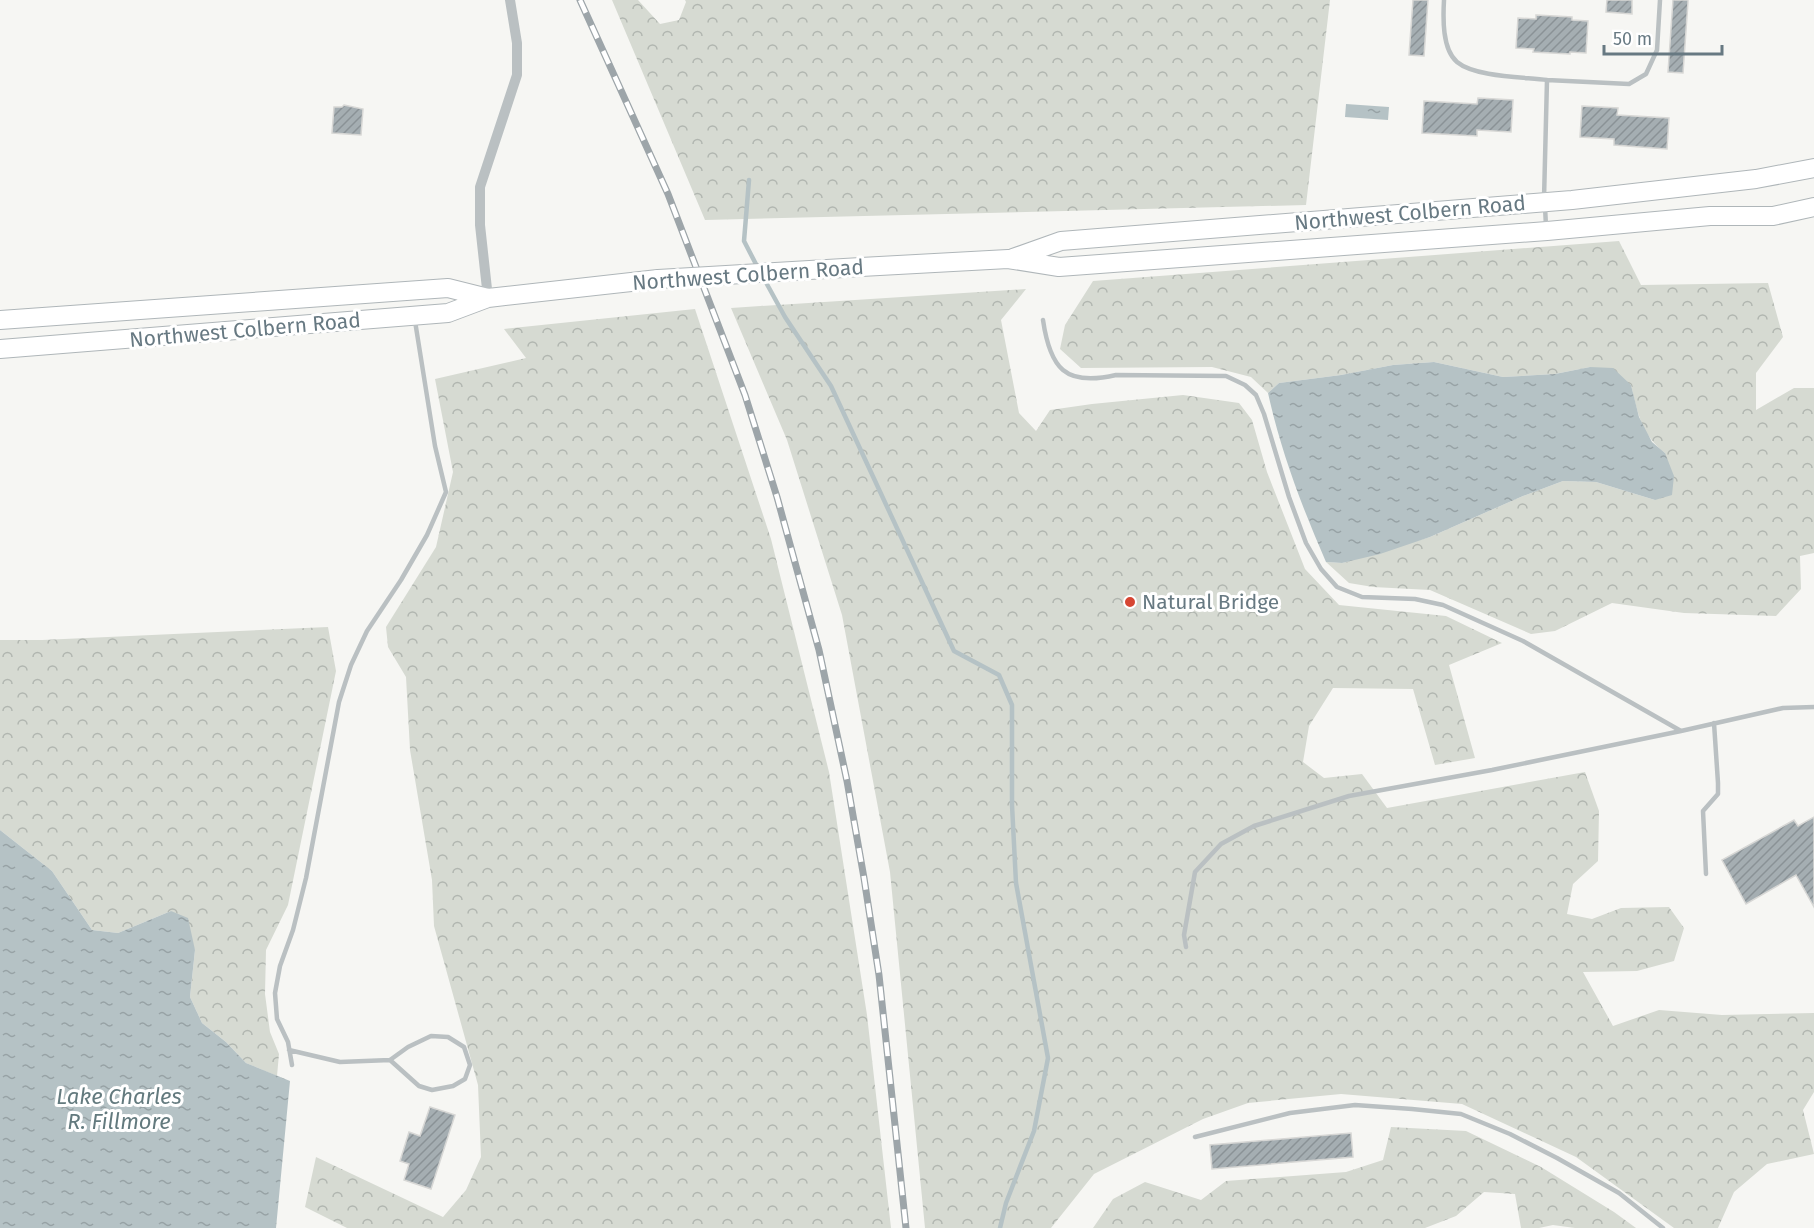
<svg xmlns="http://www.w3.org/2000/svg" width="1814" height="1228" viewBox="0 0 1814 1228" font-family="'Fira Sans',sans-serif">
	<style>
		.forest { fill: url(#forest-crowns) }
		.water { fill: url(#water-ripples) }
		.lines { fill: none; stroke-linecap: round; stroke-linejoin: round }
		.stream { stroke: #b5c2c5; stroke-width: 4.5 }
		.building { fill: url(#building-hatch); stroke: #d7d7d5; stroke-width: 1.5 }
		.secondary-casing { stroke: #afb6b9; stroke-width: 20 }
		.service { stroke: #bac0c2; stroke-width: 4.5 }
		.tertiary { stroke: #bac0c2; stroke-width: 10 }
		.secondary { stroke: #fff; stroke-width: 18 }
		.rail-casing { stroke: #9da5a9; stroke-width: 7 }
		.rail { stroke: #fff; stroke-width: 4.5; stroke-dasharray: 14; stroke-linecap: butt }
		.secondary-bridge-casing { stroke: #afb6b9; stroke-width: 20; stroke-linecap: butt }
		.secondary-bridge { stroke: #fff; stroke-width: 18 }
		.poi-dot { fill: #d64633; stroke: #fff; stroke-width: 2 }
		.labels { text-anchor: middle; stroke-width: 6; stroke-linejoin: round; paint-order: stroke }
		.street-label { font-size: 21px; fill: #677982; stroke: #fff }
		.poi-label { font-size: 21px; fill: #677982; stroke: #fff; text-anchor: start }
		.water-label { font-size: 22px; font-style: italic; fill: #637a7e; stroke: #fff }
	</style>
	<defs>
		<pattern id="forest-crowns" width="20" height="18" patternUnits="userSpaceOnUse" patternTransform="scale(1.5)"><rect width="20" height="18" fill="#d6dad2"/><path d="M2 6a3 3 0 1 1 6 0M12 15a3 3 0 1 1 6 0" fill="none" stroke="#b1b6b0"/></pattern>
		<pattern id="water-ripples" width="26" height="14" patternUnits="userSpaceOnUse" patternTransform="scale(1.5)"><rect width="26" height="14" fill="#b5c2c5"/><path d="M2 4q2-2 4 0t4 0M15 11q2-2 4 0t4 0" fill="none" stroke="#97a2a5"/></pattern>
		<pattern id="building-hatch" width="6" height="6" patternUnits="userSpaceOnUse" patternTransform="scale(1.5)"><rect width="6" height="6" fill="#a5aeb2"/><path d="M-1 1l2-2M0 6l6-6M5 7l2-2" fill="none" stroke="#8a9296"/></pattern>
	</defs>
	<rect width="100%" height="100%" fill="#f6f6f3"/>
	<path class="forest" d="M 612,0 L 638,0 L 660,24 L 679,20 L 686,2 L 685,0 L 1330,0 L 1306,205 L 705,220 Z
		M 1619,241 L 1641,285 L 1768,283 L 1783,337 L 1756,373 L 1756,410 L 1794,388 L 1814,388 L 1814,553 L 1800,556 L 1801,589 L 1776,616 L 1684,613 L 1612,603 L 1555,631 L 1531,634 L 1430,590 L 1373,587 L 1349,583 L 1326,562 L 1342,563 L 1430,537 L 1523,496 L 1563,481 L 1596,482 L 1655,500 L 1665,453 C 1641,434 1638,414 1631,385 L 1590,367 L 1555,374 L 1503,377 L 1434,362 L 1393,365 L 1341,375 L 1279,383 L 1268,393 L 1251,377 L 1212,367 L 1081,368 L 1060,349 L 1065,325 L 1093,281 Z
		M 1026,289 L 1001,320 L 1019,413 L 1036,431 L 1050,410 L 1092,404 L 1183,395 L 1239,403 L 1252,420 L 1267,472 L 1305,569 L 1339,605 L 1446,616 L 1502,643 L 1449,665 L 1475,758 L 1435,765 L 1413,689 L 1333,688 L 1309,726 L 1303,762 L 1324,778 L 1362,774 L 1387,808 L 1585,772 L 1599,811 L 1598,861 L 1573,884 L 1567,914 L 1592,919 L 1621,908 L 1669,907 L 1684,928 L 1674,961 L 1637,971 L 1583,972 L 1613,1026 L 1659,1010 L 1722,1015 L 1814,1013 L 1814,1092 L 1803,1110 L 1814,1154 L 1767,1164 L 1734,1192 L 1718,1228 L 1674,1228 L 1576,1157 L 1462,1104 L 1341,1094 L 1248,1103 L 1203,1119 L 1094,1174 L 1051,1228 L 925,1228 L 890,872 L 842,615 L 787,440 L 731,308 Z
		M 695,309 L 771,539 L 829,772 L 867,1015 L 891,1228 L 347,1228 L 305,1207 L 316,1157 L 443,1217 L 466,1190 L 481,1157 L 478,1085 L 434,926 L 432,880 L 410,750 L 406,677 L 388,647 L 386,627 L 436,547 L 453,472 L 435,379 L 526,358 L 504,329 Z
		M 328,627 L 336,671 L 288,905 L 266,950 L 265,994 L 270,1032 L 279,1054 L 277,1076 L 246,1063 L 226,1042 L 202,1023 L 190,997 L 195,950 L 171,911 L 118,933 L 92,930 L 52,871 L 0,830 L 0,640 L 42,640 Z
		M 1391,1127 L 1466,1131 L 1541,1167 L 1614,1212 L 1636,1228 L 1575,1228 L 1553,1225 L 1539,1228 L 1521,1228 L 1515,1194 L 1484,1192 L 1456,1216 L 1425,1228 L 1093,1228 L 1113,1199 L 1145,1182 L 1201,1200 L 1226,1181 L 1346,1172 L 1383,1160 Z"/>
	<path class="water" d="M 1346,104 L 1389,107 L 1388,120 L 1345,117 Z
		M 1434,362 L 1503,377 L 1555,374 L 1590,367 L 1613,368 L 1631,385 L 1639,417 L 1652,442 L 1665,453 L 1674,476 L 1672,495 L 1655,500 L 1596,482 L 1563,481 L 1523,496 L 1430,537 L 1380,554 L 1342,563 L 1326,562 C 1302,507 1281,452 1268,393 L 1279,383 L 1341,375 L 1393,365 Z
		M 0,830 L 52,871 L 92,930 L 118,933 L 171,911 L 188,918 L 195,950 L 190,997 L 202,1023 L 226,1042 L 246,1063 L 290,1081 L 276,1228 L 0,1228 Z"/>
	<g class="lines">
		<path class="stream" d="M 749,180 L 744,241 L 759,270
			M 763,277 L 785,317 L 831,386 L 954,651 L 999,675 L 1012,705 L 1012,805 L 1016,883 L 1048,1058 L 1034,1131 L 1006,1203 L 1000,1228"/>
	</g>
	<path class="building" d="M 1413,0 L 1428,0 L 1424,56 L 1409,55 Z
		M 1607,0 L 1632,0 L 1632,14 L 1606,12 Z
		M 1673,0 L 1688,0 L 1688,2 L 1683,73 L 1668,72 Z
		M 1536,15 L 1572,17 L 1572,20 L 1588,21 L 1586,53 L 1570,52 L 1570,54 L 1533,52 L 1534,49 L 1516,48 L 1518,18 L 1536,19 Z
		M 1478,98 L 1513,100 L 1511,132 L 1477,130 L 1477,136 L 1422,133 L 1424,101 L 1477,104 Z
		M 344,105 L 363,109 L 361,135 L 332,133 L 334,107 L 342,107 Z
		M 1582,106 L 1618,108 L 1617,115 L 1669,118 L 1667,149 L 1614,145 L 1614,139 L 1580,137 Z
		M 1814,817 L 1814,907 L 1796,875 L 1746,904 L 1722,860 L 1794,820 L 1798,826 Z
		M 430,1107 L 455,1115 L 431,1189 L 404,1180 L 409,1164 L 400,1161 L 409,1132 L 420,1136 Z
		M 1351,1133 L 1353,1157 L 1212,1169 L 1210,1145 Z"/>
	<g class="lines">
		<defs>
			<path id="secondary" d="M 1013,258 L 1061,241 L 1572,200 L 1756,179 L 1814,168
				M 861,267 L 1008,259 L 1059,267 L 1547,231 L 1710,216 L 1773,216 L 1814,207
				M 0,320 L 448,288 L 488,298
				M 0,349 L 448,313 L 488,298 L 658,279"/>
		</defs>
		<use href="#secondary" class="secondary-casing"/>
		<path class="service" d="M 1444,0 C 1443,18 1442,49 1457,62 C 1475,77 1523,77 1547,80
			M 1544,199 L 1547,80 L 1629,84 L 1646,74 L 1657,50 L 1660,0
			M 1545,207 L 1546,226
			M 1043,320 C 1050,368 1065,387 1116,375 L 1226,376 L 1245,385 L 1256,395 L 1264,414 L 1289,497 L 1306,543 L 1321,569 L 1337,587 L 1362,597 L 1415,599 L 1443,605 L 1523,641 L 1681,731
			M 1706,874 L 1703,811 L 1718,794 L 1718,783 L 1714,723
			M 1186,947 L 1184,935 L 1195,872 L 1221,844 L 1254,826 L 1349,796 L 1492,770 L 1681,731 L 1783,708 L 1814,707
			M 289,1050 L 340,1062 L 390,1060 L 408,1047 L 431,1036 L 448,1037 L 464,1047 L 470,1065 L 465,1079 L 453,1086 L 432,1090 L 419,1086 L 390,1060
			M 292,1065 L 288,1042 L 277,1019 L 275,993 L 280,966 L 293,930 L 306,878 L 339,702 L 351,665 L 367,631 L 401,580 L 427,535 L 446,492 L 435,446 L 415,321
			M 1195,1137 L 1290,1113 L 1355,1105 L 1412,1109 L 1461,1114 L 1510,1134 L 1557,1158 L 1619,1193 L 1663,1228"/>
		<path class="tertiary" d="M 488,298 L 480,225 L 480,187 L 517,75 L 517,43 L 510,0"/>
		<use href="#secondary" class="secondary"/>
		<defs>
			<path id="rail" d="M 580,0 L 668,194 L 745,395 L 777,497 L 819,650 L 847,781 L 864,878 L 879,975 L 906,1228"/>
		</defs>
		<use href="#rail" class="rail-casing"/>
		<use href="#rail" class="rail"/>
		<defs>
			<path id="secondary-bridge" d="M 658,279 L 861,267"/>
		</defs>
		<use href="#secondary-bridge" class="secondary-bridge-casing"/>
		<use href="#secondary-bridge" class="secondary-bridge"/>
	</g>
	<circle class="poi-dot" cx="1130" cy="602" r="6"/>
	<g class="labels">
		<g class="street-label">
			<text transform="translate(1410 213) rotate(-5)" y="7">Northwest Colbern Road</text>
			<text transform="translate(748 275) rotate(-4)" y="7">Northwest Colbern Road</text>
			<text transform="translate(245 330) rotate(-5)" y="7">Northwest Colbern Road</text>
		</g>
		<g class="poi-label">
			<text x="1142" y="609">Natural Bridge</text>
		</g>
		<g class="water-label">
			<text x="119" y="1104">Lake Charles<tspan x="119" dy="25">R. Fillmore</tspan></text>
		</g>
	</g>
	<path d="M1604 45v9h118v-9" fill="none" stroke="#677982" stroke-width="3"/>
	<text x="1613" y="45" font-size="18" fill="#677982" stroke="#ffffff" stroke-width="4.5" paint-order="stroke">50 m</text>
</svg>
